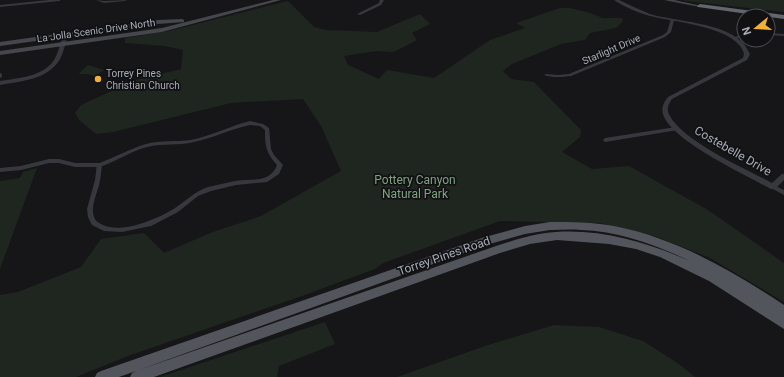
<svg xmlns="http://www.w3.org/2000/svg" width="784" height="377" viewBox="0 0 784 377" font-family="Roboto,sans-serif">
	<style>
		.green { fill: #1e261f }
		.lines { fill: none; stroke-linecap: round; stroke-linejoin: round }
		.minor { fill: #37383d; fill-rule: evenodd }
		.tertiary { fill: #37383d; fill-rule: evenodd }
		.secondary { fill: #45474d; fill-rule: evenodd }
		.primary { fill: #53555c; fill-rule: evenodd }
		.motorway { fill: #63666e; fill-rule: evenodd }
		.poi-dot { fill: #f2b134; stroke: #111113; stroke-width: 1.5 }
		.labels { text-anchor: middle; stroke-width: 3.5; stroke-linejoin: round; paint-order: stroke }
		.far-street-label { font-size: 10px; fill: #a8adb8; stroke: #111113 }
		.far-poi-label { font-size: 10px; fill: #a8adb8; stroke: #111113; text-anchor: start }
		.street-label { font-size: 12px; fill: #a8adb8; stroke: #111113 }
		.park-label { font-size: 12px; fill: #7fa381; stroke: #111113 }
	</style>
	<rect width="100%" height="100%" fill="#161618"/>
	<path class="green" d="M 682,0 L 784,0 L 784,12 L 686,1 Z
		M 288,1 L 314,27 L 327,30 L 377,32 L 420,14 L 430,24 L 412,33 L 417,40 L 394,52 L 377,51 L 344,56 L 348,65 L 379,79 L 387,70 L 434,78 L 490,40 L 525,28 L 516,23 L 560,8 L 570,8 L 590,13 L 603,18 L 622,18 L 623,21 L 616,28 L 590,33 L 585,40 L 561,44 L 512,64 L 503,71 L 511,79 L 534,82 L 581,130 L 580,137 L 562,152 L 592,169 L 629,166 L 708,210 L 784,263 L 784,302 L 710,258 L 657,237 L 600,223 L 500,221 L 383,263 L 375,269 L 302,296 L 128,356 L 76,377 L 0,377 L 0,295 L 18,292 L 81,267 L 101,239 L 144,233 L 164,253 L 210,233 L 261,216 L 341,171 L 321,126 L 303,99 L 231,103 L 113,132 L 96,134 L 79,120 L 75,113 L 81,105 L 118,88 L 130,85 L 136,80 L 181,69 L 183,50 L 164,46 L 125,43 L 125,38 L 169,31 Z
		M 88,65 L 104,70 L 95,76 L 87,74 L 80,74 L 79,73 Z
		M 37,168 L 0,269 L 0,181 L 20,178 L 23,172 Z
		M 325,322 L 335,344 L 279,366 L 277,377 L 160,377 Z
		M 554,325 L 599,327 L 643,341 L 679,364 L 695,377 L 397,377 L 488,345 Z"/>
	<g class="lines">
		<path class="minor" d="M 49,0 L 61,0 L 59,1 L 0,7 L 0,5 Z
			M 96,0 L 104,1 L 127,0 L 125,1 L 104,3 Z
			M 380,0 L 384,0 L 381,5 L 360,15 L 357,14 L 379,3 Z
			M 671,19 L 674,20 L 671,32 L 665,37 L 571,76 C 563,77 552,78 544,75 L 546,74 L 558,75 L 569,74 L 663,35 L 667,32 Z
			M 768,33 L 784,34 L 784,36 L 768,35 Z
			M 744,34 L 744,36 L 734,39 L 732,38 Z
			M 0,73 L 2,74 L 2,77 L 0,78 Z
			M 250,121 L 263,124 L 269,128 L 271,149 L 274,155 L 283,165 L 279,174 L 267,182 L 236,185 L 211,191 L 198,196 L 178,212 L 151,226 L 122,232 L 104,231 L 92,225 L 88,217 L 87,209 L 95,180 L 97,164 C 114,158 129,149 146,144 C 161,140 176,142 191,140 C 211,136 230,126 250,121 ZM 250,125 L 260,126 L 265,130 C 265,147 266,152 277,165 C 270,184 251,178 235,181 C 226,183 217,185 208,187 C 194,192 187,200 175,208 C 158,219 122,234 103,225 C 99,223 95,221 94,217 C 90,206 98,192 100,181 C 101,176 101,171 102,166 C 117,161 131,151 147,147 C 163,143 178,146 194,142 C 213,138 231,129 250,125 Z
			M 676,127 L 678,129 L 678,130 L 605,142 L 603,140 L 605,138 Z
			M 773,185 L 784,190 L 784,195 L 771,188 L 770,187 L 771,186 Z"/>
		<path class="tertiary" d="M 614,0 L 619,0 C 630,5 640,10 650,14 C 677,22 723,22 743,43 C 746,46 748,51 750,54 L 747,60 L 672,99 C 668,104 666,110 670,116 C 684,142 746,169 772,183 L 782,174 L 784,174 L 784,180 L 775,189 L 771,189 C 746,175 670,140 663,114 C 661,107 664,102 668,97 L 743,58 L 744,54 C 743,51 742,48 740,46 C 725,26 674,22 650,16 C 639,13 624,7 614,0 Z
			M 64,34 L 68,35 C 65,43 64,52 60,59 C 48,80 21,81 0,85 L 0,81 C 18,78 43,77 54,60 C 59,52 60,42 64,34 Z
			M 49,159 L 59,159 L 75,163 L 99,163 L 102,165 L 99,167 L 75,167 L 59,163 L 49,163 L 21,170 L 0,172 L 0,168 L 21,166 Z"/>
		<path class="secondary" d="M 273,0 L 281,0 L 162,32 L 0,55 L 0,51 L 162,28 Z
			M 664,0 L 674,0 L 702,6 L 700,7 Z
			M 182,19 L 184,20 L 184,22 L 158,24 L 0,46 L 0,42 L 158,20 Z"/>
		<path class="primary" d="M 550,222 C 571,222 593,222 614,226 C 676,238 731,270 784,305 L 784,329 L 709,281 L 660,257 L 636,249 L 609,244 L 557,240 L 530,244 L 500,253 L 154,377 L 130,377 L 132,373 L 136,371 L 119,377 L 95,377 L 97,373 L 101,371 L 485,237 L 525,226 ZM 550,230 C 560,230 571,229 581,230 C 619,231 656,245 690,261 C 648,243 603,229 556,232 C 537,233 518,239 499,245 L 136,371 L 486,245 L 525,234 Z"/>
		<path class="motorway" d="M 700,4 L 784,15 L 784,19 L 698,7 L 697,6 Z"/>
	</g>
	<circle class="poi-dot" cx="98" cy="79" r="4"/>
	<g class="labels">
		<g class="far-street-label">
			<text transform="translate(96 30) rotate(-8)" y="4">La Jolla Scenic Drive North</text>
			<text transform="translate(611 49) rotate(-23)" y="4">Starlight Drive</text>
		</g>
		<g class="far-poi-label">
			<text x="106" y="77">Torrey Pines<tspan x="106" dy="12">Christian Church</tspan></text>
		</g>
		<g class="street-label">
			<text transform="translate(733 151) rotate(30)" y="4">Costebelle Drive</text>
			<text transform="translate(444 256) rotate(-19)" y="4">Torrey Pines Road</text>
		</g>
		<g class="park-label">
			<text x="415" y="184">Pottery Canyon<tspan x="415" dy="14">Natural Park</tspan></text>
		</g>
	</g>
	<g transform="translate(756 28) rotate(252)"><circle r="19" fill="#111113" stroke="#4d4f55"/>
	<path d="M0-3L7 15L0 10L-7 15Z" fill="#f2b134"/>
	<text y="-6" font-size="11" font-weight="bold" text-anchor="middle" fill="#a8adb8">N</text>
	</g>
</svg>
